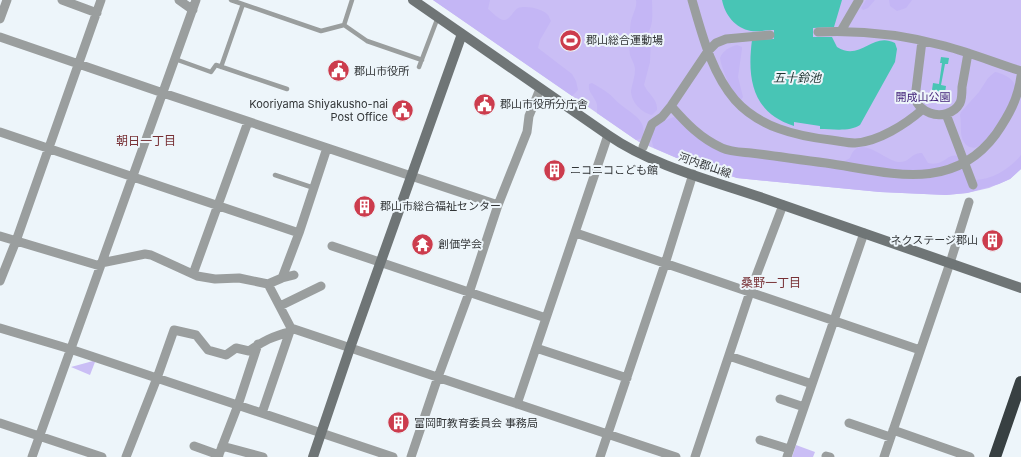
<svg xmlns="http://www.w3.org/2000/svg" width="1021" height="457" viewBox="0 0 1021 457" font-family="Inter,'Noto Sans JP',sans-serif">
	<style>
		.green { fill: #cabef5 }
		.forest { fill: #c4b6f5 }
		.water { fill: #48c5b5 }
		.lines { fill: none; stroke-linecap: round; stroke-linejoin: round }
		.lane { stroke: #9a9e9e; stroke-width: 4.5 }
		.street { stroke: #9a9e9e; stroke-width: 9 }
		.secondary { stroke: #6f7576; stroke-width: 10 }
		.highway { stroke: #384042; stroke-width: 12 }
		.labels { text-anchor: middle; stroke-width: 4; stroke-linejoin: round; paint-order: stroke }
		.poi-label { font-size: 11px; fill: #323537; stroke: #edf5fa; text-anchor: start }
		.park-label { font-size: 11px; fill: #3e1d76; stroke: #edf5fa }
		.street-label { font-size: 11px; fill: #323537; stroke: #edf5fa }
		.water-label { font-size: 12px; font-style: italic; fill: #1f3431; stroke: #edf5fa }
		.neighbourhood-label { font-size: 12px; fill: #773035; stroke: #edf5fa }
	</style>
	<rect width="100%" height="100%" fill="#edf5fa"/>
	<path class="green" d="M 433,0 L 1021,0 L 1021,169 L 1010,179 L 989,188 L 967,193 L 946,195 L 880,192 L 737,178 L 679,159 L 639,142 Z
		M 93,361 L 95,362 L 90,375 L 71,367 Z
		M 796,445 L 815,452 L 813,457 L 792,457 Z"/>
	<path class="forest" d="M 433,0 L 490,0 L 488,9 C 492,12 499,20 504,20 C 510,20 513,11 518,8 C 526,5 543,9 548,15 C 549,16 550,20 551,21 L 540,40 L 538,48 L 572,74 L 576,81 L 578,90 L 572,96 Z
		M 636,0 L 652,0 C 652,12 654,23 648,33 L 651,40 L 650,62 L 644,85 C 648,94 658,99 657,110 L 652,115 C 642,113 631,102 631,91 C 632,84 635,77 635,70 C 635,64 632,61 630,55 C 629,49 629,42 630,36 C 630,30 630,21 633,15 C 635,9 637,6 636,0 Z
		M 866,0 L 875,0 L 868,8 L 863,10 L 861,8 Z
		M 889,0 L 912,0 L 906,8 L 897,11 L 890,6 Z
		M 737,45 L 742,47 L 742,49 L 738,77 L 743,97 L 741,100 C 731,92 722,70 720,58 C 723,50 730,47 737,45 Z
		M 995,72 C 1001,73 1013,78 1015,85 C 1017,97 988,143 977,147 C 972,149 966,146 964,142 C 959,135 962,123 960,115 L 961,112 L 979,92 L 988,78 Z
		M 592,83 C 597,86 603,89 608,93 C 612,96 616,101 620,104 C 630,113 649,120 642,138 L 636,140 L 597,113 C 597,109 598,104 595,100 C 592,94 588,92 589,84 Z
		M 674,117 C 686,120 691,126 701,133 C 712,141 726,145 739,148 L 843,162 L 850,158 C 859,131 885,162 900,162 C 910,162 912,152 922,153 L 928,163 C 932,164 937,164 941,162 C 949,158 950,154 959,156 L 976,180 C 993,179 1010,169 1021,155 L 1021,169 L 1010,179 L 999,184 L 967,193 L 946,195 L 880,192 L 737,178 L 679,159 L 654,148 C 646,131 659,122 674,117 Z"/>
	<path class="water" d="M 722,0 L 842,0 L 834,27 L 813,28 L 813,37 L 832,37 L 837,47 C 861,62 872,31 895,43 L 897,49 L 895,62 L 860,125 C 850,132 832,129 820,129 L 820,126 L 794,122 L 794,126 C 752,113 747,78 752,40 L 774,39 L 774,30 C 767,30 758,32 751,31 C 735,28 725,15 722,0 Z
		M 941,57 L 949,58 L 948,64 L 945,64 L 941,85 L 946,86 L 945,93 L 932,90 L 933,83 L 939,84 L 942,63 L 940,63 Z"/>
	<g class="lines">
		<path class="lane" d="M 231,0 L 321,31 L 344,25 L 367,41 L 422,60
			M 344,25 L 352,0
			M 175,59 L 211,72 L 216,65 L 287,89
			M 221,67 L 243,4
			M 419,67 L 438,17
			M 275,175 L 314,188"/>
		<path class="street" d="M 62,0 L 97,13
			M 179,0 L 193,10
			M 692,0 C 702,34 711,72 735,100 C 759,127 796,136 831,140 C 839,141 848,143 855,143 C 878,142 906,124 923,109
			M 0,19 L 7,0
			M 841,31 L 859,0
			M 818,32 C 861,30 904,35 945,46 C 971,53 996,63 1021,71
			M 0,37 L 163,93 L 498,205
			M 922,41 L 915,98 C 917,105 922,110 930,113 C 940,117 954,114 960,103 C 962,99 962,92 962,87 C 964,76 966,65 968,53
			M 671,106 C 686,123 700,138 722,148 C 731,152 741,152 751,153 C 776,156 801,160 826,163 C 888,172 952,194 996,134 C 1009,115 1018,99 1021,76
			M 946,114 L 973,185
			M 0,132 L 299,233
			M 643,147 L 652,124 L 662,117 L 671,106 L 708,51 L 716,43 L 726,39 L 770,35
			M 576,233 L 920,350
			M 0,236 L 100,266
			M 332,246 L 546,318
			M 101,263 L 145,254 L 151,255 L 197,276 L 215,279 L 239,278 L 268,284 L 291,328 L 676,457
			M 193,274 L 248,122
			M 282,278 L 299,233 L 327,148
			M 0,281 L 16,241 L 101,0
			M 268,284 L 282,278 L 294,275
			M 280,306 L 321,286
			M 0,328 L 70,349 L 393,457
			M 536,348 L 627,378
			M 729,356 L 812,384
			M 780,399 L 804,407
			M 517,404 L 608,135
			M 262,413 L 291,328
			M 0,423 L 102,457
			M 849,423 L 890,437
			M 893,430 L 970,457
			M 760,440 L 789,449
			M 194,446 L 219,455
			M 222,446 L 263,457
			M 826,456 L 830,457
			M 32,457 L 196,0
			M 126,457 L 157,378 L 174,330 L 196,335 L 208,350 L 226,355 L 236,348 L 249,351 C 263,341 273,336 290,332
			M 218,457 L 238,405 L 258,344
			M 411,457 L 438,377 L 469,293 L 498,205 L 527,132 L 529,116 L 540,89
			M 600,457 L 665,264 L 693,174
			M 695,457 L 750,292 L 783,205
			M 787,457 L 864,233
			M 884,457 L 950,263 L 969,202"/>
		<path class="secondary" d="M 413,0 L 608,135 C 651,165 710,180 760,197 C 847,227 934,257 1021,288
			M 313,457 L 350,348 L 462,34"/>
		<path class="highway" d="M 995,457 L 1021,382"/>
	</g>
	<defs>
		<symbol id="stadium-disc" viewBox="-11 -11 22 22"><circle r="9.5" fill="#cc3c4d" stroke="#edf5fa"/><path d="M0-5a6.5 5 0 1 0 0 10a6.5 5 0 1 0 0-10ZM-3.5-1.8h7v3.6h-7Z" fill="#fff"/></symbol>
		<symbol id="civic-disc" viewBox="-11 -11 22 22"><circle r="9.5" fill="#cc3c4d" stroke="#edf5fa"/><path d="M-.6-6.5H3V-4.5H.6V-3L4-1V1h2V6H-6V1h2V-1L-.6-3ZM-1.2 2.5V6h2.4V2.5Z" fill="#fff"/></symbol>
		<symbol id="building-disc" viewBox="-11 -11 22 22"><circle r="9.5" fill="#cc3c4d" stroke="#edf5fa"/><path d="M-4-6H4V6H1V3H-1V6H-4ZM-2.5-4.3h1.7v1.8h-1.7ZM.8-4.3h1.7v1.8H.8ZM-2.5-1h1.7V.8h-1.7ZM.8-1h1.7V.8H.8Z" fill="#fff"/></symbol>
		<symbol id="temple-disc" viewBox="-11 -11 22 22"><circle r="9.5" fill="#cc3c4d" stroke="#edf5fa"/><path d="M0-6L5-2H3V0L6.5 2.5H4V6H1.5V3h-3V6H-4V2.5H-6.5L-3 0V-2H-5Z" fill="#fff"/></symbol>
	</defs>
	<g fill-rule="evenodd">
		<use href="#stadium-disc" x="558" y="28" width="25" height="25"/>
		<use href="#civic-disc" x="326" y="58" width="25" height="25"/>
		<use href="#civic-disc" x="472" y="92" width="25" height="25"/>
		<use href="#civic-disc" x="390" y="98" width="25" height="25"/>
		<use href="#building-disc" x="542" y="158" width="25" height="25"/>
		<use href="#building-disc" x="352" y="194" width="25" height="25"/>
		<use href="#building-disc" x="980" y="228" width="25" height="25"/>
		<use href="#temple-disc" x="410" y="232" width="25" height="25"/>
		<use href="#building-disc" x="386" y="410" width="25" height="25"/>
	</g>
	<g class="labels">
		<g class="poi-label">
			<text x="586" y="44">郡山総合運動場</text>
			<text x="354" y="75">郡山市役所</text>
			<text x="388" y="108" text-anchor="end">Kooriyama Shiyakusho-nai<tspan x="388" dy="13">Post Office</tspan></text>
			<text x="500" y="108">郡山市役所分庁舎</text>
			<text x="570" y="174">ニコニコこども館</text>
			<text x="380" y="210">郡山市総合福祉センター</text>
			<text x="978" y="244" text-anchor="end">ネクステージ郡山</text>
			<text x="438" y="248">創価学会</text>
			<text x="414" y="427">富岡町教育委員会 事務局</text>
		</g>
		<g class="park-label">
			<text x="923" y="101">開成山公園</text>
		</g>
		<g class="street-label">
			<text transform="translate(705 165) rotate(19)" y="4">河内郡山線</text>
		</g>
		<g class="water-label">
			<text x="797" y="82">五十鈴池</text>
		</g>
		<g class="neighbourhood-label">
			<text x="146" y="145">朝日一丁目</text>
			<text x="771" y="287">桑野一丁目</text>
		</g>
	</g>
</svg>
